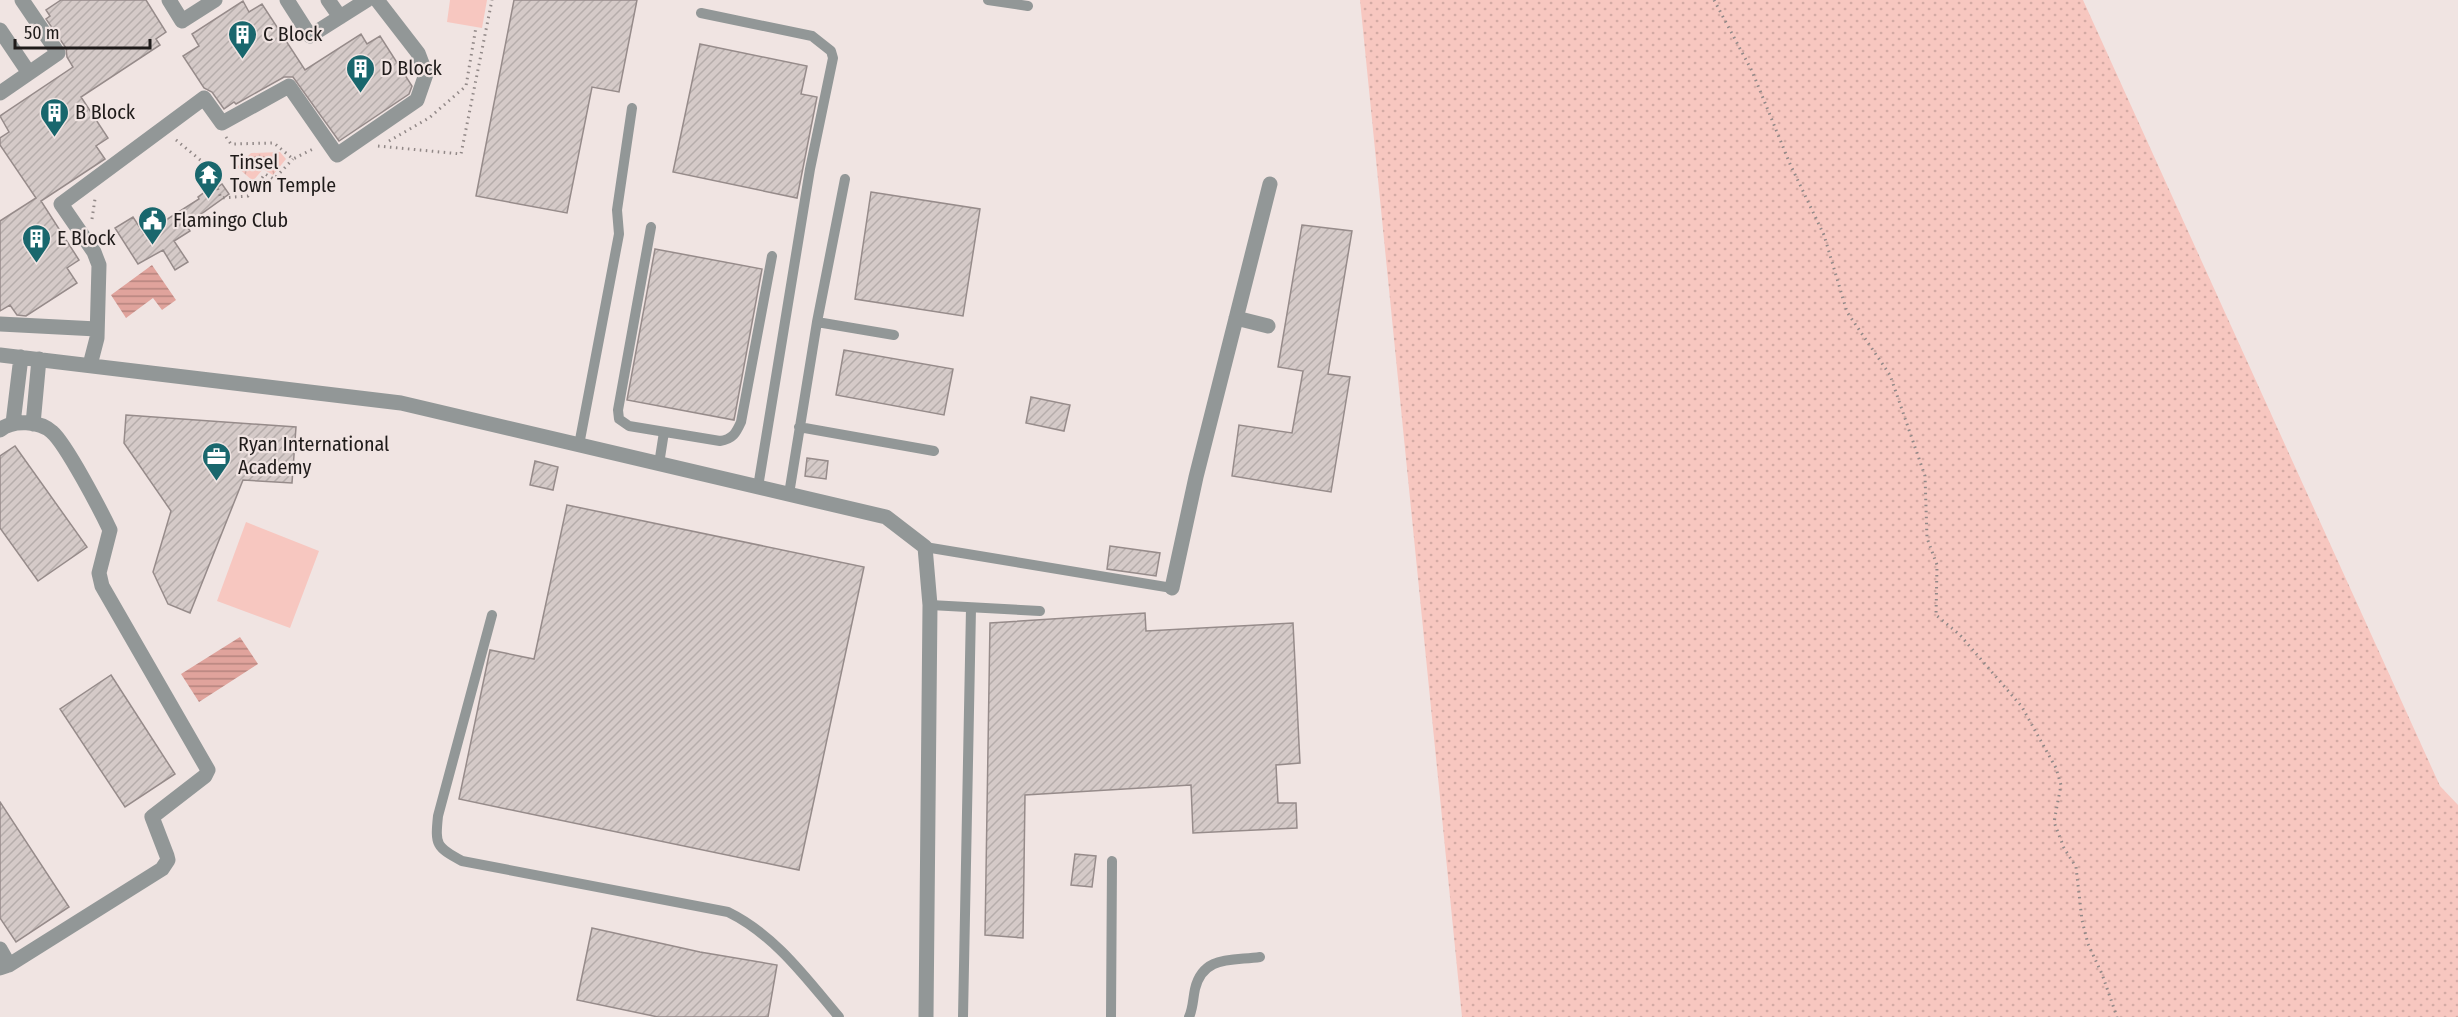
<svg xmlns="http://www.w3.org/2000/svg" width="2458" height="1017" viewBox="0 0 2458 1017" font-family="'Fira Sans Condensed',sans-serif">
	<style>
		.grass { fill: url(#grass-dots) }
		.park { fill: url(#park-tufts) }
		.pitch { fill: #f7c7c0 }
		.water { fill: url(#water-rules) }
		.building { fill: url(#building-hatch); stroke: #968b8a; stroke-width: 1.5 }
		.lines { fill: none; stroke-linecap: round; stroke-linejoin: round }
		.path { stroke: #918887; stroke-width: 3; stroke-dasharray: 1.5 4.5; stroke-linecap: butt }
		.service { stroke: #929797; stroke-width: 10 }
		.minor { stroke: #929797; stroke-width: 15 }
		.labels { text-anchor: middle; stroke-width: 4.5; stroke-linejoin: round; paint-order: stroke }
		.poi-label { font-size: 20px; fill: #1f1b1a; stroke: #f0e4e2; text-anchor: start }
	</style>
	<defs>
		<pattern id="grass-dots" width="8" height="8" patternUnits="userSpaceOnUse" patternTransform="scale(1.5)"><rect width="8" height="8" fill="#f7c7c0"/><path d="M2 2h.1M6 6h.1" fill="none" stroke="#d3aaa4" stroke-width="1.8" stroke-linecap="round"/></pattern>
		<pattern id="park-tufts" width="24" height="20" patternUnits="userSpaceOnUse" patternTransform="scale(1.5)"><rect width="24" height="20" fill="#f7c7c0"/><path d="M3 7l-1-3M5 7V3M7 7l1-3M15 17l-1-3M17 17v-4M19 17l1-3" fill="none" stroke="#d3aaa4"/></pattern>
		<pattern id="water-rules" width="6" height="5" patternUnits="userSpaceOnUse" patternTransform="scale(1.5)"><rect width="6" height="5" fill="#e0a39c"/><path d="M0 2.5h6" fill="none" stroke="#b5847e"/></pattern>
		<pattern id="building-hatch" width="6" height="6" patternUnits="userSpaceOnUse" patternTransform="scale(1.5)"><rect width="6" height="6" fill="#d5cac8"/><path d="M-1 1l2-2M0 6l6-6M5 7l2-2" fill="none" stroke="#b6adab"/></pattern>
	</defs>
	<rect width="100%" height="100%" fill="#f0e4e2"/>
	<path class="grass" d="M 1360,0 L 2083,0 L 2440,786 L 2458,805 L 2458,1017 L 1462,1017 Z"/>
	<path class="park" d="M 280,152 L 286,159 L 273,175 L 263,169 L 253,181 L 237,167 L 251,153 Z"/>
	<path class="pitch" d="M 450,0 L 487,0 L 482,28 L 447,22 Z
		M 246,522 L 319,551 L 290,628 L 217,601 Z"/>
	<path class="water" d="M 152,265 L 176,300 L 162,310 L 153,298 L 126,318 L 111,295 Z
		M 240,637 L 258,664 L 199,702 L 181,674 Z"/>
	<path class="building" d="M 61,0 L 146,0 L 166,32 L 156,39 L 160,45 L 81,97 L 108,138 L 96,146 L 105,159 L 41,201 L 79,260 L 67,268 L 77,283 L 26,316 L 17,315 L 10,305 L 0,311 L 0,221 L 36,198 L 0,145 L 0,138 L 9,132 L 0,116 L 73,67 L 67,57 L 66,48 L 46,19 L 50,16 L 46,10 Z
		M 514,0 L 637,0 L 619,92 L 592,87 L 567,213 L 476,196 Z
		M 243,1 L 249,12 L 262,4 L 305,70 L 361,34 L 367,44 L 380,36 L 412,86 L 409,94 L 339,141 L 293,77 L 284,77 L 236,104 L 234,102 L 224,109 L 212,92 L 204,88 L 183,56 L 199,46 L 192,34 Z
		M 700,44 L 807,66 L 801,94 L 817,97 L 797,198 L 673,172 Z
		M 222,184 L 229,194 L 186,225 L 190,231 L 174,241 L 188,262 L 175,270 L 163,250 L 138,264 L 115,228 L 133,217 L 144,234 L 199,199 L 198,197 L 210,188 L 212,191 Z
		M 871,192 L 980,209 L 963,316 L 855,299 Z
		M 1302,225 L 1352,231 L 1328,374 L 1350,377 L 1331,492 L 1232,476 L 1239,425 L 1292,433 L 1303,371 L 1278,367 Z
		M 655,249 L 762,269 L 734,420 L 627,400 Z
		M 844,350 L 953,369 L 944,415 L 836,395 Z
		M 1031,397 L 1070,405 L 1064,431 L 1026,423 Z
		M 126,415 L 296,427 L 292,483 L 243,480 L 190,613 L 168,604 L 153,572 L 171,511 L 124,443 Z
		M 15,446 L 87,547 L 38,581 L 0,528 L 0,456 Z
		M 807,458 L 828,461 L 826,479 L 805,476 Z
		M 535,461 L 558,467 L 553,490 L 530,485 Z
		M 567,505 L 864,567 L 799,870 L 459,799 L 490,650 L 534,659 Z
		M 1110,546 L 1160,553 L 1156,576 L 1107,569 Z
		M 1145,613 L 1146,631 L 1293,623 L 1300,763 L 1276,765 L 1278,803 L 1296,803 L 1297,828 L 1193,833 L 1191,785 L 1025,795 L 1023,938 L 985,935 L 990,623 Z
		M 111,675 L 175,774 L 125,807 L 60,709 Z
		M 0,802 L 69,907 L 16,942 L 0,918 Z
		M 1075,854 L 1096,856 L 1092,887 L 1071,885 Z
		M 592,928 L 700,952 L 777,965 L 768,1017 L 658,1017 L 577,1000 Z"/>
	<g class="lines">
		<path class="path" d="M 1714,0 L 1752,71 L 1790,164 L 1824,235 L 1847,312 L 1890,375 L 1925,476 L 1927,538 L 1937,565 L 1936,615 L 1960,635 L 2022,707 L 2056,768 L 2061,785 L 2054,822 L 2064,848 L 2076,867 L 2082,920 L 2088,944 L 2102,974 L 2117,1017
			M 226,137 L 231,144 L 274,143 L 293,159 L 313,149
			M 176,140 L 210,168 L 221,198 L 248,196 L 265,174 L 274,179 L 293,159
			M 389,141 L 429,118 L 466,86 L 476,27
			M 378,146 L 461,154 L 492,0
			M 92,219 L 95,199"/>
		<path class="service" d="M 988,0 L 1028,6
			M 701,13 L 812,36 L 831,51 L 833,58 L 810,169 L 758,487
			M 651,227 L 618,410 L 619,419 L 629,426 L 720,441 C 733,439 736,433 741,422 L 772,256
			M 817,322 L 894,335
			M 799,427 L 934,451
			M 579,445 L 619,234 L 617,210 L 632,108
			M 659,464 L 664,432
			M 789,494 L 817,322 L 845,179
			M 925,547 L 1172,588
			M 930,605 L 1040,611
			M 492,615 L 438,816 C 435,845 436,847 462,861 L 728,912 C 775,935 806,978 839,1017
			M 963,1017 L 971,608
			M 1111,1017 L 1112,861
			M 1189,1017 C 1193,1009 1193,998 1195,989 C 1203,955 1232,961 1260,957"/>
		<path class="minor" d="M 169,0 L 182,21 L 215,0
			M 287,0 L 310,36 L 367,0
			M 328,0 L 340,17
			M 0,30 L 29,73
			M 0,93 L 58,53 L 22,0
			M 1236,318 L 1268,326
			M 0,324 L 97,329
			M 0,355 L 401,403 L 886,517 L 925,547 L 930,605 L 926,1017
			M 90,365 L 97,338 L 99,265 L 94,252 L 61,204 L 204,98 L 222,123 L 289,86 L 337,155 L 417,100 L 426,74 L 418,53 L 377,0
			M 13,423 L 21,357
			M 33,424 L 39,359
			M 0,430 C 13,419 40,421 52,432 C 66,444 101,511 110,530 L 99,573 L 102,586 L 208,770 L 205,776 L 152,817 L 167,856 L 168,860 L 162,869 L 9,965 L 0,968
			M 1172,588 L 1196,477 L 1270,184
			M 0,949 L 9,965"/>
	</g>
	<defs>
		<symbol id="building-pin" viewBox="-11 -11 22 30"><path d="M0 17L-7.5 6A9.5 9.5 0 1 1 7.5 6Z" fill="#19676d" stroke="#f0e4e2"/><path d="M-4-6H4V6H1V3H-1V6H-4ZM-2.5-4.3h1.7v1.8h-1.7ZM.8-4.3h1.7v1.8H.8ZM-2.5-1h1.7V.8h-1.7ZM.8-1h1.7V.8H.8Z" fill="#fff"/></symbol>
		<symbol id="temple-pin" viewBox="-11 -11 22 30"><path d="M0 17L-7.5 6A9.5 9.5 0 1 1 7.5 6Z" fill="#19676d" stroke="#f0e4e2"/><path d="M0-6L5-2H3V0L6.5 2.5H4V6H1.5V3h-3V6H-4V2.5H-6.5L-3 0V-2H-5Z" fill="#fff"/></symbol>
		<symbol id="civic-pin" viewBox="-11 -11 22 30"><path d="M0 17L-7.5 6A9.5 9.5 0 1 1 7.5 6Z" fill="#19676d" stroke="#f0e4e2"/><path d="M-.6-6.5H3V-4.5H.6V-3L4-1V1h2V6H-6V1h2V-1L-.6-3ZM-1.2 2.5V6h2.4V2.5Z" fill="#fff"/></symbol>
		<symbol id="office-pin" viewBox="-11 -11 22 30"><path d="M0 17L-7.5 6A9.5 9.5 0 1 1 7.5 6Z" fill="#19676d" stroke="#f0e4e2"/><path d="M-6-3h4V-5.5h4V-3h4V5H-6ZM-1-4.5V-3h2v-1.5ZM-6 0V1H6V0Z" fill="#fff"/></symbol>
	</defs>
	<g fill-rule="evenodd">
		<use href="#building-pin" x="226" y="18" width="33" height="45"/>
		<use href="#building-pin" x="344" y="52" width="33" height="45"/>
		<use href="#building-pin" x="38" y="96" width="33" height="45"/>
		<use href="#temple-pin" x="192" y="158" width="33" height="45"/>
		<use href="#civic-pin" x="136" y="204" width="33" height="45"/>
		<use href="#building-pin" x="20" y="222" width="33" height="45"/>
		<use href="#office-pin" x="200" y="440" width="33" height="45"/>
	</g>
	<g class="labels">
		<g class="poi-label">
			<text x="263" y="41">C Block</text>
			<text x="381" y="75">D Block</text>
			<text x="75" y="119">B Block</text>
			<text x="230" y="169">Tinsel<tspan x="230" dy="23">Town Temple</tspan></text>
			<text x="173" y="227">Flamingo Club</text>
			<text x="57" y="245">E Block</text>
			<text x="238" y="451">Ryan International<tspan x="238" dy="23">Academy</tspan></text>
		</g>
	</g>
	<path d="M15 39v9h135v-9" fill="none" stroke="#1f1b1a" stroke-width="3"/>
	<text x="24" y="39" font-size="18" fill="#1f1b1a" stroke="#f0e4e2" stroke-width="4.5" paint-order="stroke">50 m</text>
</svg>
